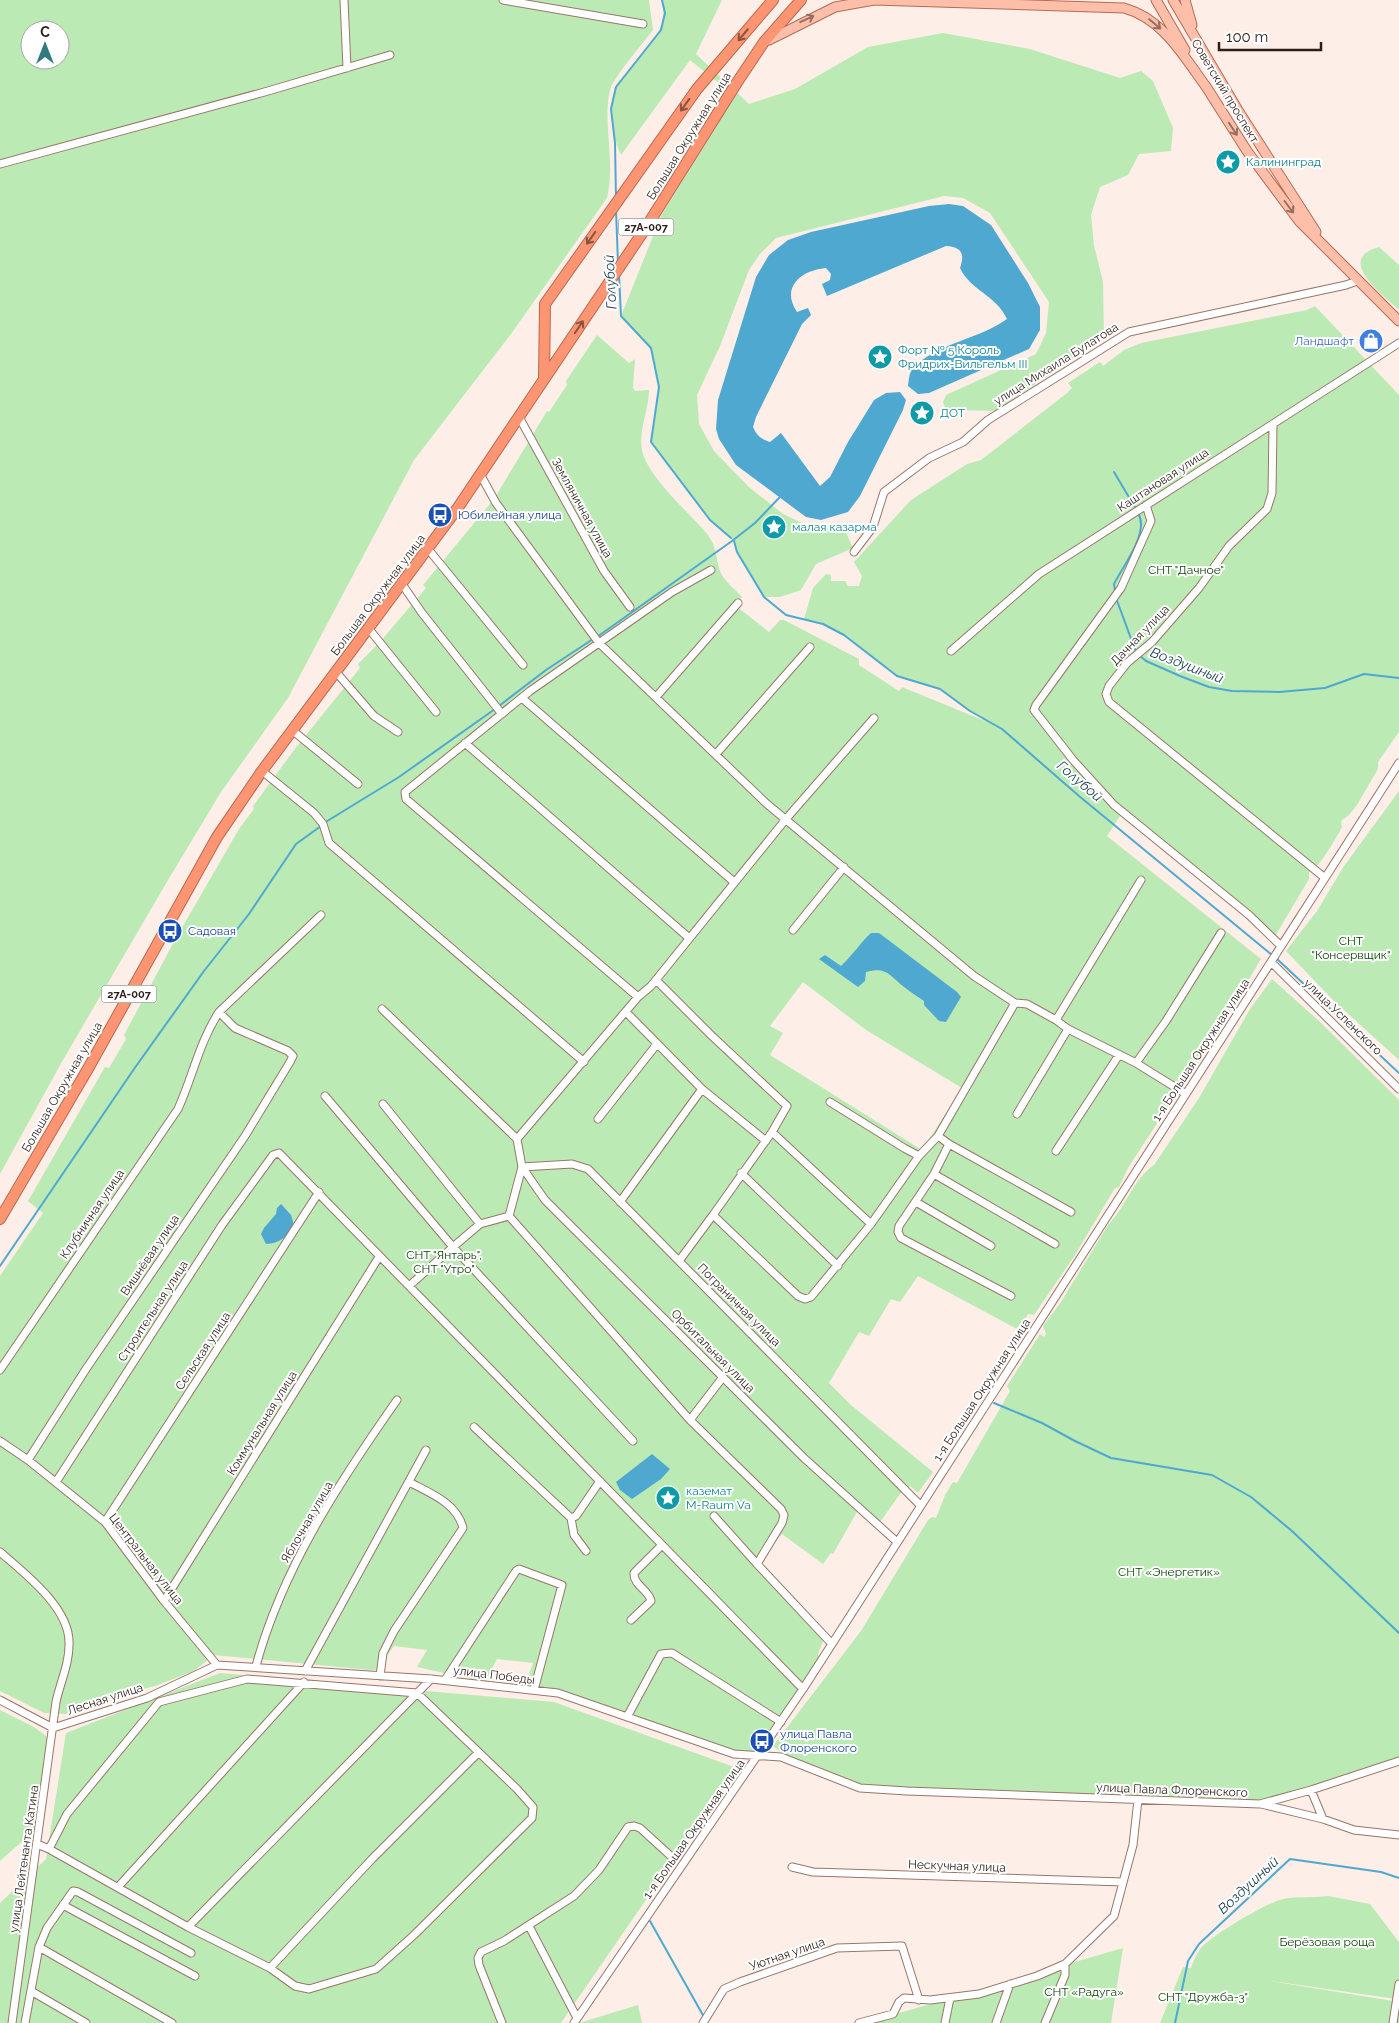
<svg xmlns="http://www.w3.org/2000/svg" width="1399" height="2023" viewBox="0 0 1399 2023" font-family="Raleway,sans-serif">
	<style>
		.green { fill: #bbeab5; fill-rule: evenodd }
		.water { fill: #4fa8d0 }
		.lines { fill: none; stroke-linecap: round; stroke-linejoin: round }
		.stream { stroke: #4fa8d0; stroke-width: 2 }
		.minor-casing { stroke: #997669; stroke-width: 9 }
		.major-casing { stroke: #b46b52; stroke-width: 11 }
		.highway-casing { stroke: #b46b52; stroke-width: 12 }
		.minor { stroke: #fff; stroke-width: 7 }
		.major { stroke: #febfaa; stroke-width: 9 }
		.highway { stroke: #fd9572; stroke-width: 10 }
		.oneway { stroke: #956e61 }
		.oneway2 { stroke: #8a5440 }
		.labels { text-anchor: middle; stroke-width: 4; stroke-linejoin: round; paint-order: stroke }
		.shield { fill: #fff; stroke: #6b625d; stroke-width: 1 }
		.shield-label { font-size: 11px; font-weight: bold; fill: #2c1e18 }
		.street-label { font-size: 12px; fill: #2c1e18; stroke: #fff }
		.culture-label { font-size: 12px; fill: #0d838f; stroke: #fff; text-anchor: start }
		.shop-label { font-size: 12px; fill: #366cbe; stroke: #fff; text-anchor: end }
		.transit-label { font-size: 12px; fill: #164399; stroke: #fff; text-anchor: start }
		.park-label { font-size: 12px; fill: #0d4507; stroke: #fff }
		.water-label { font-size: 14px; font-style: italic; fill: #173f50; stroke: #fff }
	</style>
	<rect width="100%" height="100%" fill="#feeee8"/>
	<path class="green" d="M 0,0 L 649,0 L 653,30 C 644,42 613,78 610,90 C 602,123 616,161 607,198 L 511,334 L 414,460 L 288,698 L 221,792 L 168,880 L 63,1060 L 0,1174 ZM 30,30 L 60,30 L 60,60 L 30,60 Z
		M 662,0 L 722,0 L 696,54 L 749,104 L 795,89 L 868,47 L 943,33 L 1030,49 L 1120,78 L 1141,71 L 1153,81 L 1173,128 L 1171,151 L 1139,154 L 1128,175 L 1100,187 L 1091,215 L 1094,245 L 1103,282 L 1104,338 L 995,411 L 952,410 L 945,408 L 943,402 L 946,395 L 1036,354 L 1046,333 L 1049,302 L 990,213 L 963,198 L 944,196 L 776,238 L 760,254 L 749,270 L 720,346 L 697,395 L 699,424 L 714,451 L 749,487 L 783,514 L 813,528 L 842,524 L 853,548 L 816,564 L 801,590 L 780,597 L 764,597 L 737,552 L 734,541 L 710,520 L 651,442 L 659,387 L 651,348 L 621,316 L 662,214 L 735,96 L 690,60 L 621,155 C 612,137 608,108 615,88 C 617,82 623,77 627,72 C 645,50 670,30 662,0 Z
		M 1379,247 L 1399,265 L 1399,310 C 1383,295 1334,259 1379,247 Z
		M 1315,306 L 1399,395 L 1399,732 L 1378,762 L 1378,769 L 1357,805 L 1349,815 L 1341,821 L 1342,827 C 1337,836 1318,871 1309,872 L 1309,879 L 1274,938 L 1120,816 L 1107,836 L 1261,959 L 1227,1016 L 1222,1023 L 1217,1021 L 1210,1032 L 1213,1035 L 1208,1045 L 1128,1168 L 1119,1187 L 1115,1188 L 1075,1255 L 1034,1315 L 1028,1314 L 1019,1330 L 918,1276 L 900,1302 L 891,1299 L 869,1336 L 859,1332 L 829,1383 L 851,1405 L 933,1472 L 918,1493 L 910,1486 L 900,1494 L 878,1525 L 858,1510 L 833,1554 L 831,1553 L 823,1564 L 782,1534 L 754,1565 L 826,1634 L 818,1654 L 819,1658 L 796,1695 L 751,1755 L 549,1690 L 525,1686 L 533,1663 L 497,1659 L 485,1682 L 417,1667 L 427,1650 L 394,1646 L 384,1660 L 385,1669 L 370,1670 L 214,1655 L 194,1671 L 155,1686 L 116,1696 L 67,1714 L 44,1713 L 0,1691 L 0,1276 L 43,1213 L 28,1201 L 105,1067 L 109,1068 L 126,1039 L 124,1035 L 176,938 L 239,829 L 254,809 L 253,806 L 294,750 L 360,668 L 358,664 L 379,643 L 426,588 L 423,585 L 494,499 L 547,411 L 549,412 L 567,385 L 566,381 L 597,335 L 629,363 L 635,359 L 633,388 L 635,391 L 649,390 C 649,410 638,431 642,450 C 648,478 690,513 708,535 C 716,545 716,558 720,571 C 723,580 735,589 742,597 L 736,606 L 769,632 L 780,620 L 784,620 L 859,659 L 859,665 L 899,691 L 902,687 L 985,721 L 940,689 L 897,676 L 844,635 L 823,624 L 804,619 L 813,588 L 826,574 L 831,575 L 831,581 L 845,581 L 848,586 L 859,586 L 862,576 L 854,562 L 911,500 L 967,464 L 981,460 L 1067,393 L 1072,388 L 1068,383 L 1100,362 L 1103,366 L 1124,350 L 1141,343 L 1307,310 ZM 803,982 L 866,1030 L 962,1088 L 922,1150 L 770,1055 L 783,1033 L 770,1026 Z
		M 1399,791 L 1399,1060 L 1334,1001 L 1286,951 L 1317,911 L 1344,866 Z
		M 1272,979 L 1319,1021 L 1399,1100 L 1399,1762 L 1256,1802 L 863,1790 L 787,1756 L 774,1747 L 775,1743 L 861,1631 L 928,1520 L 932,1517 L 936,1518 L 945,1495 L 953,1482 L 957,1483 L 1010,1391 L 1007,1386 L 1040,1334 L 1044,1337 L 1046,1334 L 1043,1326 L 1061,1302 L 1108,1225 C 1126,1207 1133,1179 1154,1165 L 1199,1098 L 1250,1009 Z
		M 220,1673 L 554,1702 L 737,1768 L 561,2023 L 0,2023 L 0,1903 L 46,1859 L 66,1733 Z
		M 0,1710 L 34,1727 L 50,1739 L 35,1830 L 0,1861 Z
		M 1328,1896 L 1370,1904 L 1399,1942 L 1399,1995 L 1396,1999 L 1264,1980 L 1399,2002 L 1399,2023 L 1160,2023 L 1183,1967 L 1191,1968 C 1193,1962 1196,1954 1201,1948 C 1212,1935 1266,1903 1283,1899 C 1297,1896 1313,1898 1328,1896 Z
		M 1123,1948 L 1111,2023 L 865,2023 Z
		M 638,2005 L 642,2023 L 579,2023 Z"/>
	<path class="water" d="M 949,204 L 963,206 L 991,225 L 1028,283 L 1040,307 L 1040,330 L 1029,349 L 929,393 L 918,394 L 908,386 C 909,378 909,370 916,365 C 942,342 979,339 1007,319 C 996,295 970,290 960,268 C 965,254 962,247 946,246 L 827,296 L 822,284 L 830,280 L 831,274 L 826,268 C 802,270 780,287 797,312 L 808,308 L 811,315 L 802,324 L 756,417 L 753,427 C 757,436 761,439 770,442 L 781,433 L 820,486 L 830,477 L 848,442 L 874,400 L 886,393 L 900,392 L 906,400 L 903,410 L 860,496 L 848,512 L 821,520 L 806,517 L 736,465 L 719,439 L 716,429 L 718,400 L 756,277 L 769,255 L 788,240 L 811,232 L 929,206 Z
		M 871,933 L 879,933 L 957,992 L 961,997 L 946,1022 L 939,1021 L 924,1005 L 924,1001 C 917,996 910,992 904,987 C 890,976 887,966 866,972 L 865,981 L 858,987 L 819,959 L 825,955 L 841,966 C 853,955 860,943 871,933 Z
		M 281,1204 L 291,1215 L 294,1225 C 286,1238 280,1243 266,1244 L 261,1234 L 264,1228 L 276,1214 L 277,1208 Z
		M 652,1454 L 670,1469 L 661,1479 L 632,1499 L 620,1490 L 616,1482 Z"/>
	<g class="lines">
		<path class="stream" d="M 616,198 L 615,143 L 611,109 L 616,87 L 661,30 L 665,13 L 662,0
			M 616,210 L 618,263
			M 619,275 L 621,316 L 651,348 L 659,387 L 651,442 L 710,520 L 731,538
			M 1114,472 L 1136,509
			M 734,541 L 737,552 L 764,597 L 786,615 L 823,624 L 844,635 L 897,676 L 940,689 L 970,711 L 1002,729 L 1079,796 L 1272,955
			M 1115,591 L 1114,584 C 1123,566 1150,532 1138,513
			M 1116,598 L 1136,652
			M 597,637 L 732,541 L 755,523 L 779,498
			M 1139,655 L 1146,661 L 1180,676 L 1209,687 L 1232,691 L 1279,692 L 1325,688 L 1364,674 L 1399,678
			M 499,706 L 546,670 L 593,639
			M 324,823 L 399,777 L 495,709
			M 1276,958 L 1399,1073
			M 0,1266 L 134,1069 L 204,971 L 249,914 L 296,844 L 321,826
			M 994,1403 L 1042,1423 L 1075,1441 L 1111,1458 L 1212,1475 L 1251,1497 L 1292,1531 L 1399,1633
			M 650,1921 L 704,2017
			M 1175,2023 L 1188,1961 L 1199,1944 L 1290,1859 L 1381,1872 L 1399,1878"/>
		<defs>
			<path id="minor" d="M 344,0 L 347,68
				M 503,0 L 643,24
				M 0,164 L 268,91 L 390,55
				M 519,417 L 604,571 L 630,607
				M 1273,426 L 1272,493 L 1267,509 L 1229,546 L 1199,588 L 1152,642 L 1127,663 L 1109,686 L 1106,694 L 1109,702 L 1325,878
				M 480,474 L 496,503 L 599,643 L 767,804 L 974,976 L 1015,1003 L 1027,1004 L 1056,1020 L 1068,1029 L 1136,1063 L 1186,1094
				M 1146,505 L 1151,521 L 1121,588 L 1036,705 L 1034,710 L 1073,760 L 1114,805 L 1249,915 L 1281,946
				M 428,549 L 523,665
				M 854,552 L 873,527 L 884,492 L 929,458 L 963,442 L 988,420 L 1129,332 L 1346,285 L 1357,281
				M 402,584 L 422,613 L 502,714
				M 369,629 L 436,712
				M 951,651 L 1039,574 L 1399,343
				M 336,672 L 374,716 L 398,732
				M 656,697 L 738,603
				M 522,698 L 734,882
				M 292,730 L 358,784
				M 465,743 L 688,937
				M 716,754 L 810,647
				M 262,771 L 314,813 L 323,824 L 329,843 L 584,1062
				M 793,930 L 844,867
				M 1271,962 L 1399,1089
				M 656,980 L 712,1036 L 787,1106 L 772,1132 L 713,1215 L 798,1296 L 805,1299 L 811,1297 L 871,1224 L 919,1156 L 938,1136 L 1015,1003
				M 638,997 L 406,799 L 405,792 L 530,691 L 672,592 L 711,570
				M 382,1009 L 517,1139
				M 1056,1020 L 1141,880
				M 1136,1063 L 1166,1021 L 1221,933
				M 702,1089 L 766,1141
				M 325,1096 L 453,1247 L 480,1224 L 383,1104
				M 830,1102 L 904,1148 L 919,1156
				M 1017,1114 L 1068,1029
				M 598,1119 L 657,1044
				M 772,1132 L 871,1224
				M 938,1136 L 949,1144 L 934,1174 L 899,1226 L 898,1232 L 901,1238 L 1011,1296
				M 949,1144 L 1071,1212
				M 1056,1151 L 1119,1055
				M 522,1167 L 572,1164 L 588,1169 L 920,1505
				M 522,1167 L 545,1200 L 570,1225 L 804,1458 L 897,1542
				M 741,1173 L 838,1266
				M 934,1174 L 1055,1244
				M 620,1202 L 702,1089 L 626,1012
				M 916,1202 L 991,1246
				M 509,1216 L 690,1420 L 781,1509 L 784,1515 L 782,1523 L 757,1564 L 832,1644
				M 480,1224 L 509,1216 L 522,1167 L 517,1139 L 638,997 L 651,986 L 786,819 L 874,718
				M 679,1261 L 713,1215
				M 409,1286 L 453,1247 L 633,1441
				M 0,1370 L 178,1109 C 193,1076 199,1043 219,1012 L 321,915
				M 690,1420 L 723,1377
				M 474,1427 L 571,1518 L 574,1535 L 586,1551
				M 0,1441 L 28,1460 L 105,1522 L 164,1601 L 217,1665
				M 28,1460 L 86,1369 L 245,1136 L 290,1062 L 293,1056 L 288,1051 L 235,1028 L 219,1012
				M 56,1482 L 222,1225 L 273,1155 L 279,1153 L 803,1689
				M 714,1516 L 757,1564
				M 571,1518 L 576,1516 L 600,1481
				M 105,1522 L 319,1192
				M 0,1552 C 24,1573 69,1607 69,1642 C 70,1662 60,1683 56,1702 L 12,2023
				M 164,1601 L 379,1257
				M 631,1620 L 651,1601 C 649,1590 633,1585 634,1573 L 662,1545
				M 256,1666 C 282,1569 340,1481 397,1400
				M 305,1671 L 426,1450
				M 380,1676 L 383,1653 L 394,1631 L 463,1528 C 457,1503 430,1493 409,1482
				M 445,1680 L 516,1571 L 519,1569 L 562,1585 L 534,1690
				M 0,1700 L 53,1728 L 147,1698 L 217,1665 L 431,1679 L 558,1693 L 734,1754 L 781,1757 L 860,1788 L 907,1791 L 1260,1804 L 1311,1790 L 1399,1761
				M 627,1717 L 661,1654 L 672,1653 L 781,1722
				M 1311,1790 L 1323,1819
				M 1261,1804 L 1323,1819 L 1354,1830 L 1399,1835
				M 37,1844 L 49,1849 L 67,1814 L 159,1702 L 247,1679 L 417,1693 L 517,1789 L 533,1807 L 532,1818 L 414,1935 L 376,1969 L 309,1989 L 295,1986 L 270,1968 L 188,1927 L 49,1849
				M 792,1867 L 813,1872 L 1123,1882
				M 118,1887 L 304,1682
				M 63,1905 L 195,1976
				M 529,1926 L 577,2018
				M 188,1927 L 431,1679
				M 39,1947 L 172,2023
				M 270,1968 L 372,1859 L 478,1753
				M 31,1991 L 86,2023
				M 25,2023 L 39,1947 L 47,1928 L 73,1891 L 78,1892 L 191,1953
				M 502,2023 L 479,1965 L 478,1958 L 481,1952 L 504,1941 L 574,1896 L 599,1870 L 628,1827 L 634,1826 L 640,1828 L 674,1859
				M 574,2023 L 803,1689 L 1399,763
				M 703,2023 L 724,1989 L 740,1982 L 837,1948 L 902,1946 L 919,2000
				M 859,2023 L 893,2014 L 899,2002 L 904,1998 L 930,2000 L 979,1994 L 1037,1976 L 1065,1964 L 1114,1916 L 1133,1845 L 1138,1800
				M 945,2023 L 950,1998
				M 996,2023 L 1010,1984
				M 1045,2023 L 1065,1975 L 1065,1964
				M 1393,2023 L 1399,1984"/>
			<path id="major" d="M 1156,0 L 1185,50
				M 1173,0 L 1239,112 L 1316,232
				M 1185,0 L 1192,25
				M 769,40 L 835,7 L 874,0 L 1124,8 C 1164,19 1184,57 1207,88
				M 1205,85 L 1247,151 L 1299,221 L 1399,321"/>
			<path id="highway" d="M 544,377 L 545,304 L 697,89 L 773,0
				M 0,1219 L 89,1067 L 217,837 L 262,771 L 457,509 L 645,229 L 736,84 L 764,42 L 801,0"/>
		</defs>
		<use href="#minor" class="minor-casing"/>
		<use href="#major" class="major-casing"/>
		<use href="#highway" class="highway-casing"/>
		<use href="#minor" class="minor"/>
		<use href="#major" class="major"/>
		<use href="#highway" class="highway"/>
	</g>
	<defs><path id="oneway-shaft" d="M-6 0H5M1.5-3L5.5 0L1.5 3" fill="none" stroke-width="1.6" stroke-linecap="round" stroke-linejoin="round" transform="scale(1.25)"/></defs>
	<g class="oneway">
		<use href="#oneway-shaft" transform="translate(807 19) rotate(-25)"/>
		<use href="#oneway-shaft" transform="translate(1155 24) rotate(40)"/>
		<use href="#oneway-shaft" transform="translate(1233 129) rotate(57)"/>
		<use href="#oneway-shaft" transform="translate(1289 207) rotate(53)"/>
	</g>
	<g class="oneway2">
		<use href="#oneway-shaft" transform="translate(743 35) rotate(130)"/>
		<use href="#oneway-shaft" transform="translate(685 105) rotate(126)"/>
		<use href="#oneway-shaft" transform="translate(591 238) rotate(125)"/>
		<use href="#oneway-shaft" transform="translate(579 327) rotate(-56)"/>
	</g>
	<defs>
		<symbol id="sight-disc" viewBox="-11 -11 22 22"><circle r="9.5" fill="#0f9aa8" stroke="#fff"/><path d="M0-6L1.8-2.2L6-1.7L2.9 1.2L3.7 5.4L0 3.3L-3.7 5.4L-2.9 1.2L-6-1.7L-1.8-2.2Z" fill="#fff"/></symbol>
		<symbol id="shop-disc" viewBox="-11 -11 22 22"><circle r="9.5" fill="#3f7fe0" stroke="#fff"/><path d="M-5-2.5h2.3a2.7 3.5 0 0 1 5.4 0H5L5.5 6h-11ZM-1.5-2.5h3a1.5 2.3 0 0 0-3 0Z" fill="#fff"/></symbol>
		<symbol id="bus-disc" viewBox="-11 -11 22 22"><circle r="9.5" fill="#1a4fb4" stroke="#fff"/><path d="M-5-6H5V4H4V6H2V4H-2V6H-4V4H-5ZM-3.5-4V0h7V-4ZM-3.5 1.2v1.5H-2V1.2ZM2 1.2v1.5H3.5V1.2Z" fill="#fff"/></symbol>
	</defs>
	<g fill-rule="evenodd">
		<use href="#sight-disc" x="1214" y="148" width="28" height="28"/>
		<use href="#shop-disc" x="1357" y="327" width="28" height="28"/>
		<use href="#sight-disc" x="866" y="343" width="28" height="28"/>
		<use href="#sight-disc" x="908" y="399" width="28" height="28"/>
		<use href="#bus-disc" x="426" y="501" width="28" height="28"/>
		<use href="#sight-disc" x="760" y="513" width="28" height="28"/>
		<use href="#bus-disc" x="156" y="917" width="28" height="28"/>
		<use href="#sight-disc" x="654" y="1484" width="28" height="28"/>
		<use href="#bus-disc" x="748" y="1727" width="28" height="28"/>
	</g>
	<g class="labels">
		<g class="shield">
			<rect x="618.5" y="218.5" width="55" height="17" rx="4"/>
			<rect x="101.5" y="985.5" width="55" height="17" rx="4"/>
		</g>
		<g class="shield-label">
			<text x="646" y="231">27А-007</text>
			<text x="129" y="998">27А-007</text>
		</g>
		<g class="street-label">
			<text transform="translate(1225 91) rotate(59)" y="4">Советский проспект</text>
			<text transform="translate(689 136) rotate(-58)" y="4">Большая Окружная улица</text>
			<text transform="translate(1056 364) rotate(-32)" y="4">улица Михаила Булатова</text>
			<text transform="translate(1163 480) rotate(-33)" y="4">Каштановая улица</text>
			<text transform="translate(582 508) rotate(61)" y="4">Земляничная улица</text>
			<text transform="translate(378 595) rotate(-53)" y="4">Большая Окружная улица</text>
			<text transform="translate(1140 635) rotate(-46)" y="4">Дачная улица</text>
			<text transform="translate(1343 1017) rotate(44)" y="4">улица Успенского</text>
			<text transform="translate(1201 1050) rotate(-57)" y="4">1-я Большая Окружная улица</text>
			<text transform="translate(62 1087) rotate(-60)" y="4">Большая Окружная улица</text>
			<text transform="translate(92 1214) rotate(-56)" y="4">Клубничная улица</text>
			<text transform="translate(150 1255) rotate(-56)" y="4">Вишнёвая улица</text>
			<text transform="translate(739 1305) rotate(45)" y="4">Пограничная улица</text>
			<text transform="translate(153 1311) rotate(-57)" y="4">Строительная улица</text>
			<text transform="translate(203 1351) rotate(-57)" y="4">Сельская улица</text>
			<text transform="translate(713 1351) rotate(45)" y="4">Орбитальная улица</text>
			<text transform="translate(982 1390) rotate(-57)" y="4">1-я Большая Окружная улица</text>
			<text transform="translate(262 1423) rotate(-58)" y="4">Коммунальная улица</text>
			<text transform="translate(307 1522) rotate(-60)" y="4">Яблочная улица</text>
			<text transform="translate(146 1559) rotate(52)" y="4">Центральная улица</text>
			<text transform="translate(494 1675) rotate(7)" y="4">улица Победы</text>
			<text transform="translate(105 1699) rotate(-18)" y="4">Лесная улица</text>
			<text transform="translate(1172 1790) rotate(2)" y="4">улица Павла Флоренского</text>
			<text transform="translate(694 1829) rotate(-55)" y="4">1-я Большая Окружная улица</text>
			<text transform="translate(24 1859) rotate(-82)" y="4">улица Лейтенанта Катина</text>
			<text transform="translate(957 1866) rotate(2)" y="4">Нескучная улица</text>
			<text transform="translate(787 1954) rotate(-19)" y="4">Уютная улица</text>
		</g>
		<g class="culture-label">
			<text x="1246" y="166">Калининград</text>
			<text x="898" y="354">Форт № 5 Король<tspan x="898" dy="14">Фридрих-Вильгельм III</tspan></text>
			<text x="940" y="417">ДОТ</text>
			<text x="792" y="531">малая казарма</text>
			<text x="686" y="1495">каземат<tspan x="686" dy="14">M-Raum Va</tspan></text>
		</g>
		<g class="shop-label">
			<text x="1354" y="345">Ландшафт</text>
		</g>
		<g class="transit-label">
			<text x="458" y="519">Юбилейная улица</text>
			<text x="188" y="935">Садовая</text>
			<text x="780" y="1738">улица Павла<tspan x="780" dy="14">Флоренского</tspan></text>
		</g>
		<g class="park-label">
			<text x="1186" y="574">СНТ "Дачное"</text>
			<text x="1351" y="945">СНТ<tspan x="1351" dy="14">"Консервщик"</tspan></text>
			<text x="444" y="1259">СНТ "Янтарь",<tspan x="444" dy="14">СНТ "Утро"</tspan></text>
			<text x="1169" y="1576">СНТ «Энергетик»</text>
			<text x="1327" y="1946">Берёзовая роща</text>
			<text x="1084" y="1996">СНТ «Радуга»</text>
			<text x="1203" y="2001">СНТ "Дружба-3"</text>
		</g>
		<g class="water-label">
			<text transform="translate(610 282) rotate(-93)" y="5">Голубой</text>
			<text transform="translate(1187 665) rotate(21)" y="5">Воздушный</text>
			<text transform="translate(1080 781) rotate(40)" y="5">Голубой</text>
			<text transform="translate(1248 1885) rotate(-43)" y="5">Воздушный</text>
		</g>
	</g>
	<g transform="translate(45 45)"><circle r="24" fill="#ffffff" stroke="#aba5a3"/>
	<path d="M0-4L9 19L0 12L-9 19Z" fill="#317a7f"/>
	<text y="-8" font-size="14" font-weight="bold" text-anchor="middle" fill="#2c1e18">С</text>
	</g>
	<path d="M1219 42v8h102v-8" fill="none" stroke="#2c1e18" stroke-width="2.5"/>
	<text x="1226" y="42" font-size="15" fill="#2c1e18" stroke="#ffffff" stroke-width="4" paint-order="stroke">100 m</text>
</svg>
